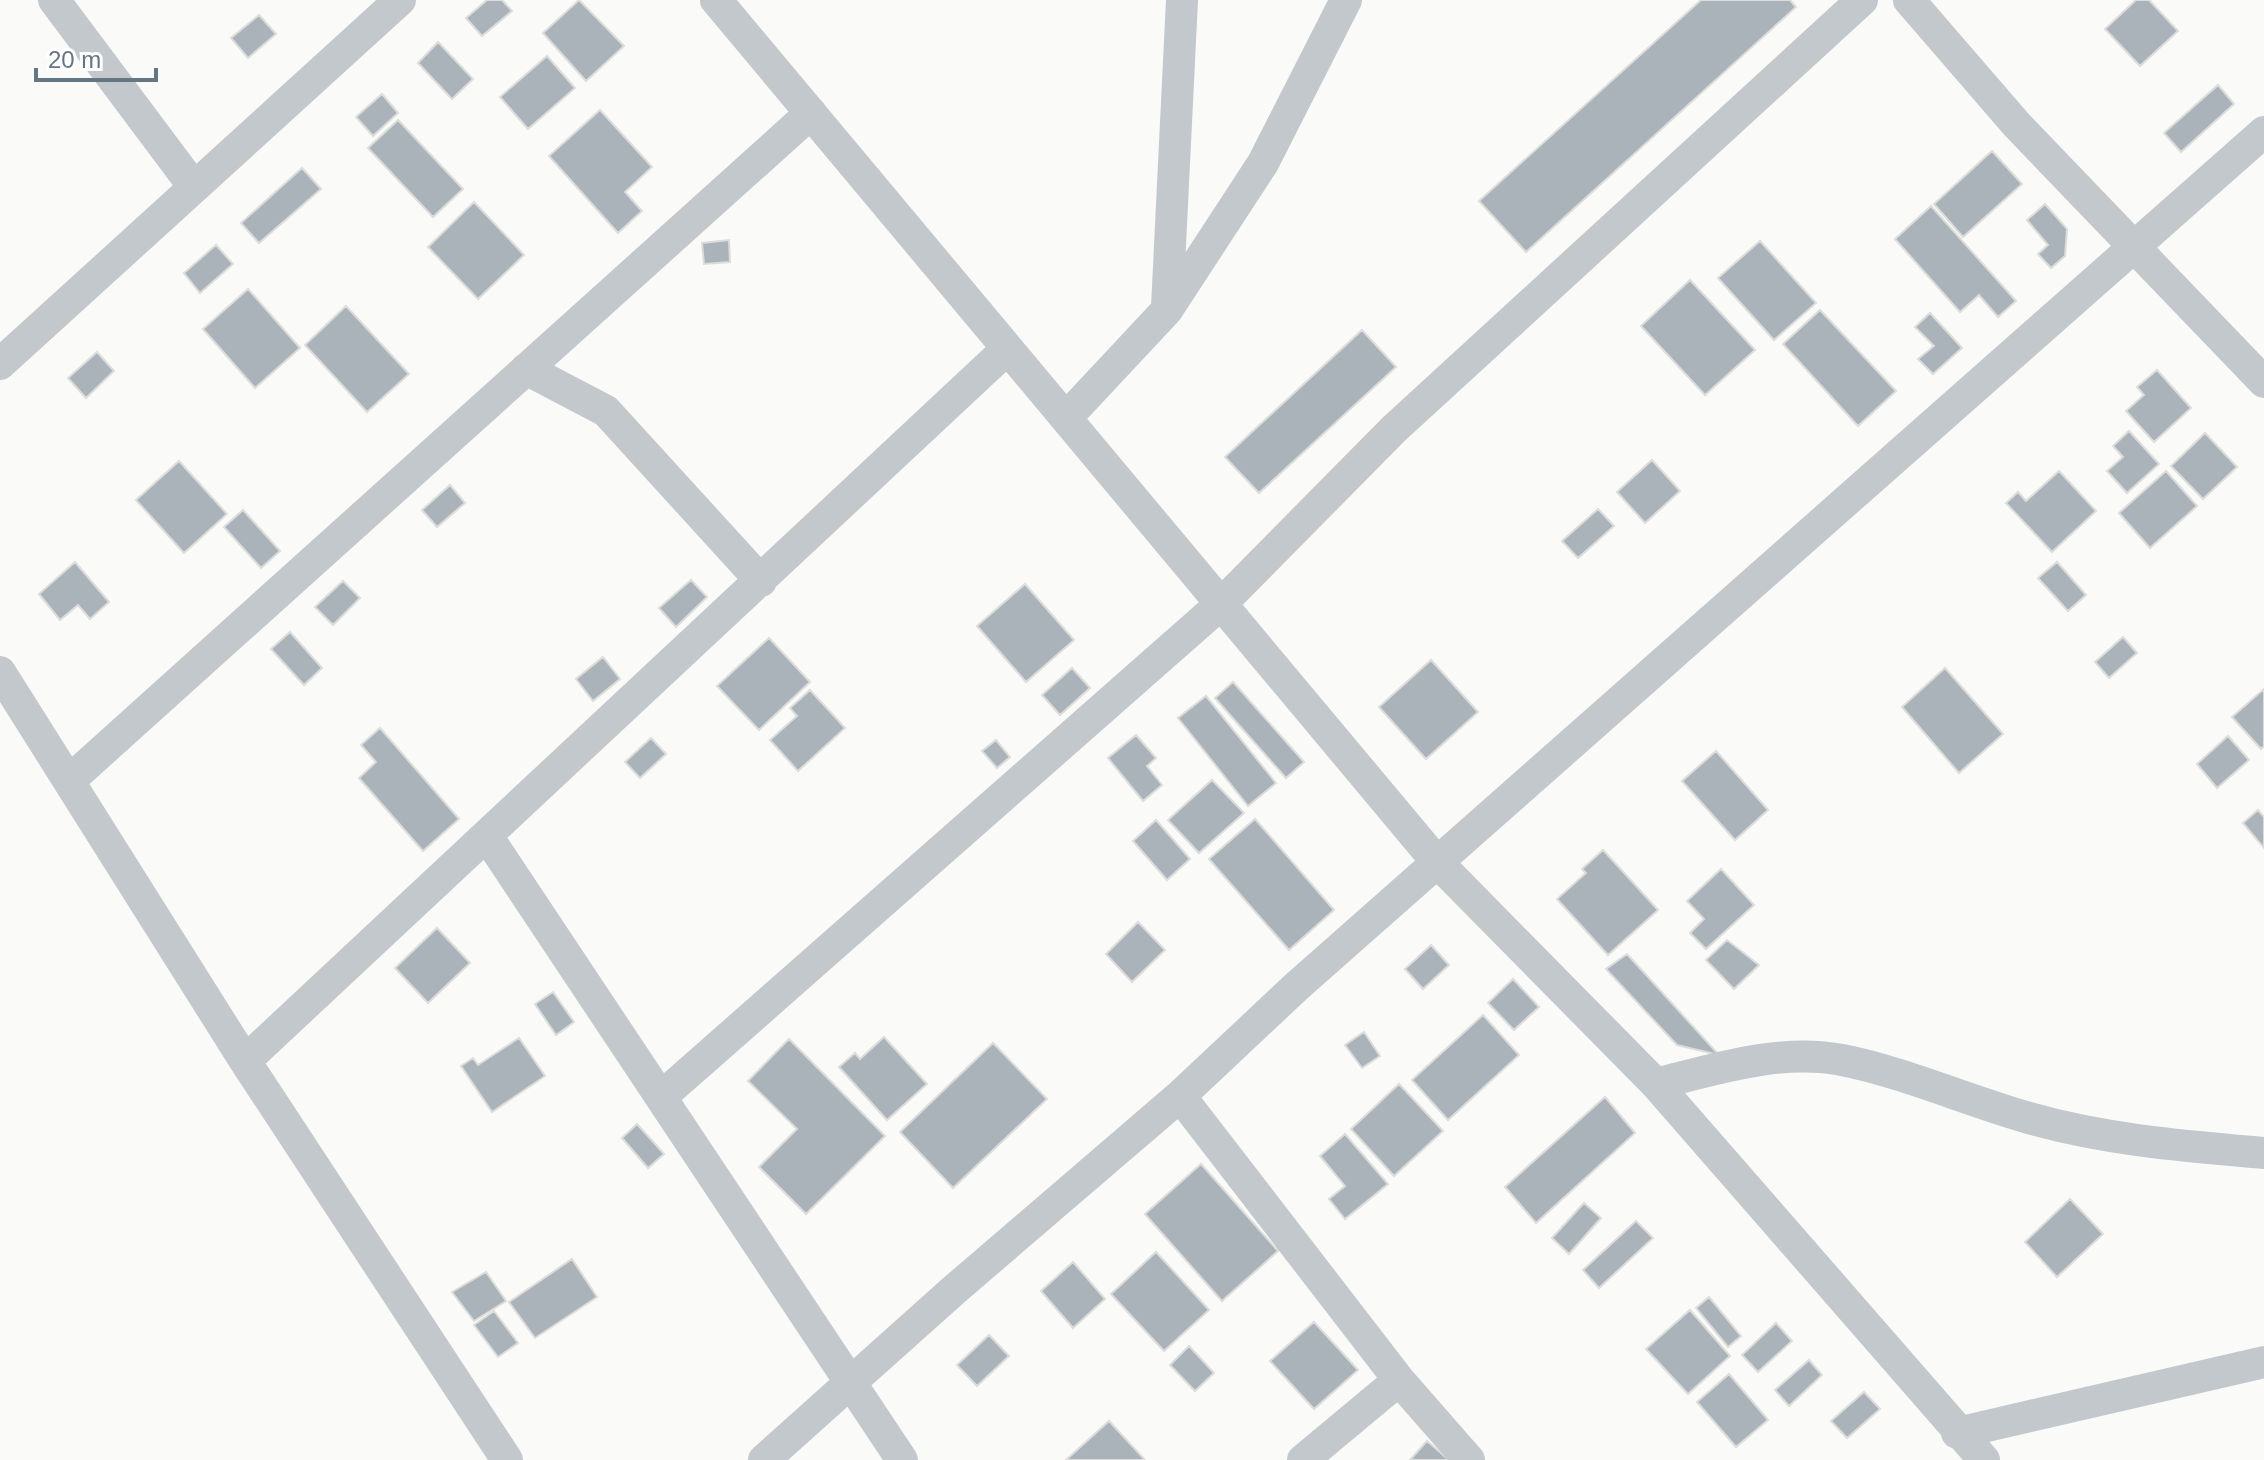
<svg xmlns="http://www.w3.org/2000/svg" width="2264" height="1460" viewBox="0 0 2264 1460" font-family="Arial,sans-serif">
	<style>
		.building { fill: #aab3b9; stroke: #dcdcda; stroke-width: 2 }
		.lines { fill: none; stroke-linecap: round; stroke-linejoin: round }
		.minor { stroke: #c3c8cc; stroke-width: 32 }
	</style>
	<rect width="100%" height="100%" fill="#fafaf8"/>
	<path class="building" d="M 487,0 L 502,0 L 512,11 L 482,36 L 466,18 Z
		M 579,0 L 624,46 L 586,81 L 543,33 Z
		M 1701,0 L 1790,0 L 1796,7 L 1526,252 L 1479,201 Z
		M 2136,0 L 2149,0 L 2178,31 L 2140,66 L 2105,29 Z
		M 259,15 L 276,34 L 248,58 L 231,38 Z
		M 438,42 L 473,79 L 452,99 L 418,63 Z
		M 547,56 L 575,88 L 528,129 L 500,97 Z
		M 2218,85 L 2234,104 L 2181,152 L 2164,133 Z
		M 382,94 L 398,113 L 373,136 L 356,117 Z
		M 600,110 L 652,167 L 625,192 L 642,211 L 618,233 L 549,156 Z
		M 398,120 L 463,189 L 433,217 L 368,148 Z
		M 1992,151 L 2022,184 L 1963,237 L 1934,204 Z
		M 302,168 L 321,189 L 259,243 L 241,223 Z
		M 474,202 L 524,255 L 478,299 L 428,247 Z
		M 2045,204 L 2067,229 L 2065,256 L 2051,268 L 2038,254 L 2048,245 L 2027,220 Z
		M 1931,206 L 2016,301 L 1998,317 L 1979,295 L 1960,312 L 1895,239 Z
		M 729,240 L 730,262 L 704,264 L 702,243 Z
		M 1760,241 L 1816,303 L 1774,340 L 1718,278 Z
		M 216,245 L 233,264 L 200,293 L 184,273 Z
		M 1690,280 L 1755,350 L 1705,395 L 1641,326 Z
		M 248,289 L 300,348 L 255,388 L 203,329 Z
		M 346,306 L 409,374 L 367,412 L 305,345 Z
		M 1820,310 L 1896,391 L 1858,426 L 1783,344 Z
		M 1930,313 L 1962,348 L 1933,374 L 1918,359 L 1934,346 L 1915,327 Z
		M 1362,330 L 1396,367 L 1259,493 L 1225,457 Z
		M 97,352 L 114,371 L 86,398 L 68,378 Z
		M 2157,370 L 2191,408 L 2154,442 L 2126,411 L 2144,395 L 2137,387 Z
		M 2129,431 L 2159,464 L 2127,493 L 2107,471 L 2123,457 L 2113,446 Z
		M 2205,433 L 2237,467 L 2203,499 L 2171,466 Z
		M 1652,460 L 1680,491 L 1645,523 L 1617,492 Z
		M 179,461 L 227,514 L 184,553 L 136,500 Z
		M 2059,471 L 2096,511 L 2052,552 L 2006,503 L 2018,492 L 2026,501 Z
		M 2166,471 L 2197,506 L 2150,548 L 2119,513 Z
		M 450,485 L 465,503 L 437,527 L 422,510 Z
		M 1598,509 L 1614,526 L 1578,558 L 1562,541 Z
		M 243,510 L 280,551 L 261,568 L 224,527 Z
		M 75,562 L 109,602 L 90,619 L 78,605 L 60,620 L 39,594 Z
		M 2057,562 L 2086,595 L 2068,611 L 2038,578 Z
		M 691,580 L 707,597 L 676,627 L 659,608 Z
		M 343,581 L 360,598 L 333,625 L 315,607 Z
		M 1025,584 L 1074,640 L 1026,682 L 977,626 Z
		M 290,632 L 322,668 L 304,685 L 271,649 Z
		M 2123,637 L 2137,653 L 2109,678 L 2095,662 Z
		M 769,638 L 810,682 L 759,730 L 717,686 Z
		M 603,657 L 620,679 L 593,701 L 576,679 Z
		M 1431,660 L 1478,712 L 1426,759 L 1379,707 Z
		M 1072,668 L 1090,688 L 1060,715 L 1042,695 Z
		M 1945,668 L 2003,734 L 1959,773 L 1902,707 Z
		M 1233,682 L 1304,762 L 1286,778 L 1215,698 Z
		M 2264,689 L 2264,746 L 2261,749 L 2232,717 Z
		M 810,690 L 845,728 L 798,771 L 770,740 L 797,716 L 790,708 Z
		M 1206,696 L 1276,783 L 1248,806 L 1178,718 Z
		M 380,728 L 459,819 L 423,851 L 359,778 L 376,762 L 361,745 Z
		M 1136,735 L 1156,758 L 1147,766 L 1162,785 L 1143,801 L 1108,758 Z
		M 2228,736 L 2249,760 L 2217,788 L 2197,764 Z
		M 651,738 L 666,754 L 640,778 L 625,762 Z
		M 996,740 L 1010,757 L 997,768 L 982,751 Z
		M 1716,751 L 1768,810 L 1735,840 L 1682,781 Z
		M 1212,780 L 1244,813 L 1199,853 L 1168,820 Z
		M 2258,810 L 2264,817 L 2264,848 L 2243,823 Z
		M 1255,819 L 1334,910 L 1289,950 L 1209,859 Z
		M 1156,820 L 1190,859 L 1167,880 L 1133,841 Z
		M 1603,850 L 1658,910 L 1608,955 L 1557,899 L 1586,873 L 1582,869 Z
		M 1721,869 L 1754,905 L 1706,949 L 1690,933 L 1704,919 L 1687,901 Z
		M 1138,922 L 1165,950 L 1132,982 L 1106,954 Z
		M 437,928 L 470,963 L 428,1003 L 395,968 Z
		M 1727,940 L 1759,965 L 1734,989 L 1706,960 Z
		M 1431,945 L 1449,965 L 1423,989 L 1405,969 Z
		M 1627,954 L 1719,1055 L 1677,1045 L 1606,969 Z
		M 1513,979 L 1539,1007 L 1514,1030 L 1488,1003 Z
		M 553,992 L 574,1022 L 556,1035 L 535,1004 Z
		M 1483,1015 L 1519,1055 L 1448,1120 L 1412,1080 Z
		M 1364,1032 L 1380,1056 L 1362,1068 L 1345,1045 Z
		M 884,1037 L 927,1084 L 887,1120 L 839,1067 L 855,1053 L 860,1059 Z
		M 519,1038 L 545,1076 L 492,1112 L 461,1066 L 473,1058 L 478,1065 Z
		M 789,1039 L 885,1136 L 806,1214 L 759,1167 L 797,1129 L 748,1081 Z
		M 993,1043 L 1047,1099 L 953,1188 L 900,1132 Z
		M 1399,1084 L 1443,1131 L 1394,1176 L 1351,1129 Z
		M 1605,1097 L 1635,1133 L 1536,1223 L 1505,1187 Z
		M 637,1124 L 664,1154 L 648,1168 L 622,1138 Z
		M 1345,1134 L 1388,1184 L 1345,1219 L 1329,1199 L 1345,1186 L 1320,1156 Z
		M 1201,1164 L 1278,1251 L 1222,1301 L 1145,1214 Z
		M 2070,1199 L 2103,1234 L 2057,1277 L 2025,1242 Z
		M 1584,1203 L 1601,1218 L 1569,1254 L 1552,1238 Z
		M 1636,1221 L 1653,1238 L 1599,1288 L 1583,1270 Z
		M 1156,1252 L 1209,1310 L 1164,1351 L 1111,1294 Z
		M 572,1259 L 597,1297 L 535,1338 L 509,1302 Z
		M 1073,1262 L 1105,1299 L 1073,1328 L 1041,1291 Z
		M 486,1272 L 506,1301 L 474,1321 L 452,1292 Z
		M 1709,1297 L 1741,1336 L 1728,1347 L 1696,1308 Z
		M 1690,1310 L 1730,1356 L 1688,1394 L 1646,1349 Z
		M 494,1311 L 518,1343 L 498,1357 L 474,1325 Z
		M 1314,1322 L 1358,1370 L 1314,1409 L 1270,1361 Z
		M 1776,1323 L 1792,1341 L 1758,1372 L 1742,1355 Z
		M 989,1335 L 1009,1356 L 977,1386 L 957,1365 Z
		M 1189,1346 L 1214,1373 L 1195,1391 L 1170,1365 Z
		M 1809,1360 L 1822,1375 L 1789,1406 L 1775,1390 Z
		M 1729,1374 L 1768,1420 L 1736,1447 L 1697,1402 Z
		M 1864,1392 L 1880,1409 L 1847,1438 L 1831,1421 Z
		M 1109,1421 L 1145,1460 L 1066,1460 Z
		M 1427,1441 L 1449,1460 L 1410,1460 Z"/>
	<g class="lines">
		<path class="minor" d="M 54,0 L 194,187
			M 716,0 L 1437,862 L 1656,1084 L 1984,1460
			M 1909,0 L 2017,125 L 2264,382
			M 1167,307 L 1182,0
			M 0,364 L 400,0
			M 526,369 L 606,411 L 761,581
			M 1066,418 L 1167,310 L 1263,163 L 1346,0
			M 0,672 L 245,1061 L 507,1460
			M 70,780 L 811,113
			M 487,836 L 902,1460
			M 245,1061 L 1007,349
			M 1656,1084 C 1715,1069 1781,1048 1842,1060 C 1903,1072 1969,1101 2029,1118 C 2106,1140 2184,1146 2264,1153
			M 1180,1096 L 1399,1380 L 1469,1460
			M 661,1097 L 1221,604 L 1394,429 L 1862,0
			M 1957,1433 L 2264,1362
			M 764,1460 L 954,1290 L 1180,1096 L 1296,987 L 2264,132
			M 1303,1460 L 1399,1380"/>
	</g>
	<path d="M36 68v12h120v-12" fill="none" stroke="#657683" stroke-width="4"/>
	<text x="48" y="68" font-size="24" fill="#657683" stroke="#ffffff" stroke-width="6" paint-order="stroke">20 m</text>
</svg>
